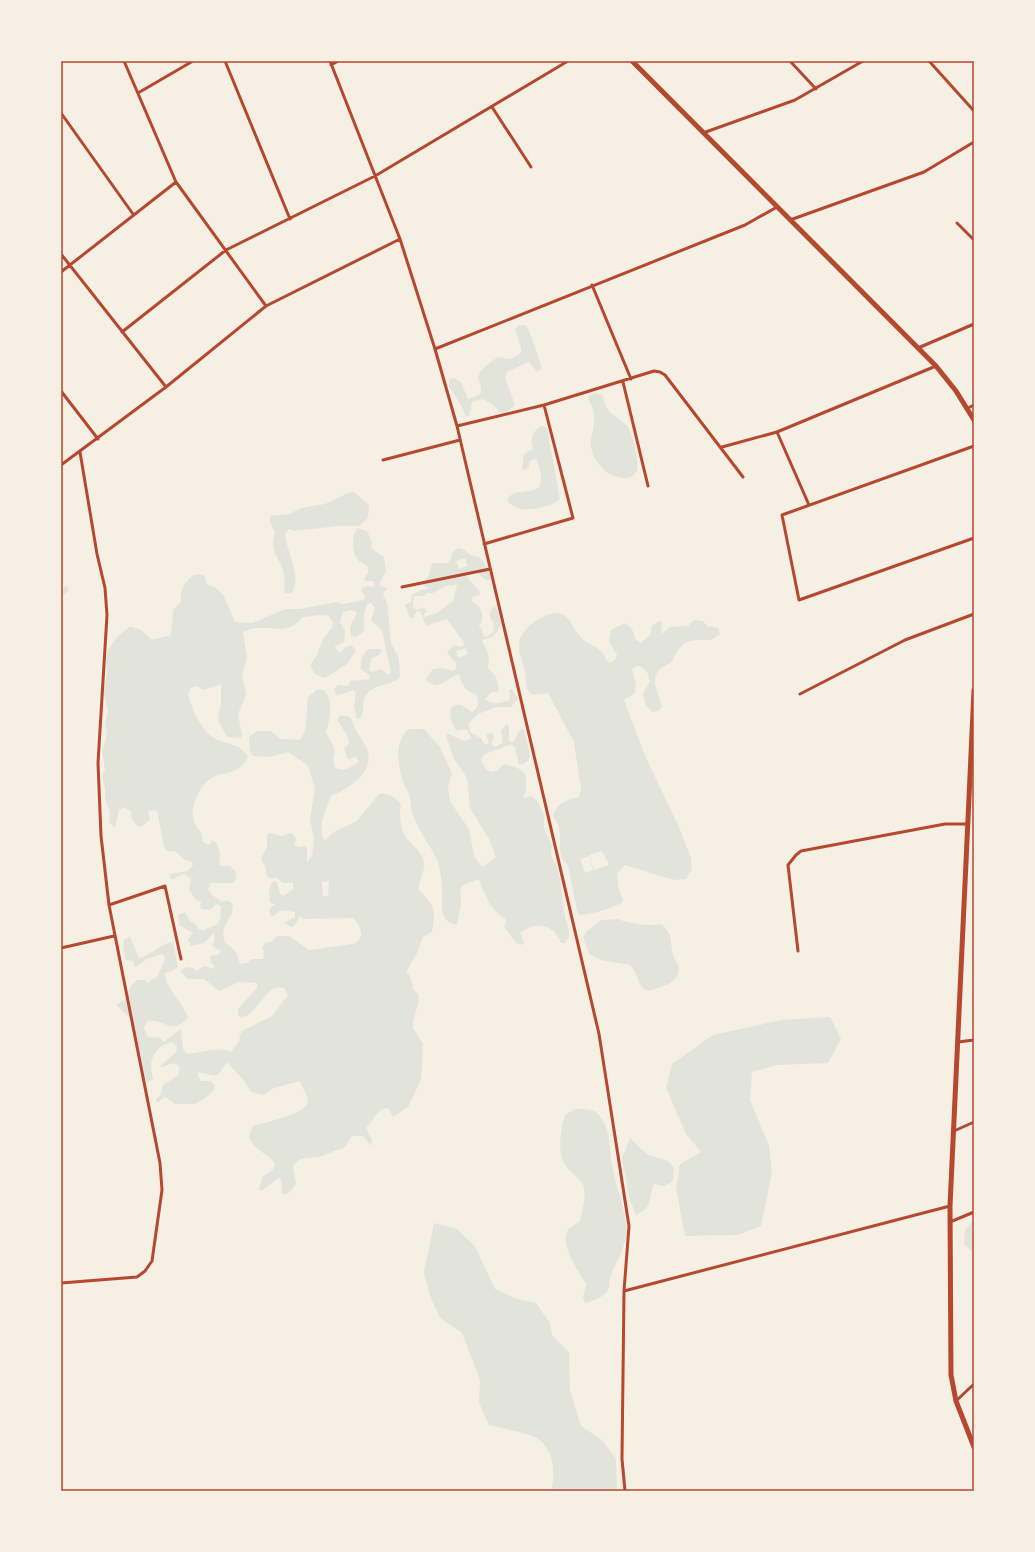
<svg xmlns="http://www.w3.org/2000/svg" width="1035" height="1552" viewBox="0 0 1035 1552" font-family="'Space Grotesk',sans-serif">
	<style>
		.green { fill: #e2e4dc; fill-rule: evenodd }
		.lines { fill: none; stroke-linecap: round; stroke-linejoin: round }
		.minor { stroke: #b5482f; stroke-width: 3 }
		.primary { stroke: #b5482f; stroke-width: 5 }
		.neatline { fill: none; stroke: #b5482f; stroke-width: 1.5 }
	</style>
	<rect width="100%" height="100%" fill="#f6efe4"/>
	<path class="green" d="M 519,325 L 525,325 L 529,330 L 542,368 L 537,372 L 529,362 L 507,372 L 505,378 L 515,405 L 506,413 L 500,412 L 492,404 L 483,399 L 472,402 L 469,416 L 466,416 L 457,398 L 449,387 L 449,380 L 454,378 L 461,382 L 468,399 L 479,395 C 485,388 476,381 479,374 C 481,369 493,360 498,357 L 510,359 L 521,353 L 521,348 L 515,329 Z
		M 597,393 L 603,396 C 605,414 616,415 627,426 C 633,433 639,462 637,470 C 635,476 631,478 625,478 C 609,478 600,468 593,454 C 585,436 603,423 588,399 L 589,396 Z
		M 544,426 L 547,429 L 560,499 C 553,506 530,511 520,509 C 515,508 511,504 507,501 C 513,480 555,509 536,458 L 530,461 L 529,467 L 524,470 L 522,469 L 524,454 L 533,449 C 530,440 532,433 539,427 Z
		M 354,492 L 369,505 L 368,518 L 359,526 L 339,526 L 294,531 L 288,529 L 285,535 C 287,551 303,580 291,593 L 285,593 C 283,587 285,581 284,575 C 282,558 268,554 275,533 L 270,522 L 270,516 L 289,514 L 301,508 L 325,504 L 348,493 Z
		M 358,528 L 367,531 L 372,542 L 371,548 L 384,557 L 386,571 L 380,583 L 380,586 L 387,588 L 383,594 L 387,603 L 391,642 L 399,659 L 400,677 C 390,687 375,683 367,694 C 361,701 365,710 361,718 L 357,719 L 354,706 L 356,693 L 353,690 L 336,696 L 334,689 L 338,685 L 348,686 L 350,681 L 370,679 L 369,675 L 361,669 C 360,660 362,655 369,649 L 379,649 L 382,651 L 380,654 L 371,659 L 369,669 L 371,672 L 381,669 L 389,675 L 391,672 L 382,631 L 371,620 L 375,608 L 371,603 L 367,604 L 364,614 L 364,631 L 356,637 L 352,636 C 348,630 351,621 356,616 L 356,612 L 350,610 L 343,612 L 340,622 L 345,631 L 344,642 L 335,646 L 336,649 L 341,653 L 344,648 L 351,645 L 356,650 L 347,664 L 325,678 L 315,674 L 310,665 L 317,655 L 323,639 L 332,628 L 333,622 L 329,616 C 320,613 312,617 302,617 C 286,640 265,620 243,632 L 247,658 L 242,674 L 246,695 L 238,714 L 242,735 L 241,738 L 227,737 L 219,722 L 218,715 L 221,704 L 221,684 L 203,690 L 197,686 L 191,688 L 188,694 C 192,709 201,731 216,739 C 228,745 241,743 248,757 C 241,771 232,772 218,775 C 203,779 191,802 193,818 C 194,824 197,826 200,831 C 203,833 202,839 203,842 L 208,845 L 213,840 C 220,846 220,852 220,860 L 219,859 L 220,866 L 230,866 L 236,872 L 236,879 L 233,883 L 211,883 L 208,889 L 211,894 L 222,902 L 228,900 L 233,904 L 232,913 L 224,928 L 223,935 L 225,942 L 236,952 L 240,964 L 247,963 L 251,959 L 264,959 L 263,955 L 264,951 L 262,947 L 267,942 L 270,943 L 277,936 L 289,936 L 309,950 L 353,944 C 367,939 360,925 353,918 L 303,919 L 300,916 L 294,926 L 291,927 L 284,923 L 295,917 L 295,912 L 281,910 L 272,917 L 269,912 L 271,907 L 275,905 L 270,902 C 269,895 268,886 274,881 L 277,882 L 280,894 L 284,896 L 293,889 L 293,883 L 283,883 L 276,878 L 269,878 L 266,874 L 266,869 L 261,858 L 267,847 L 267,835 L 270,833 L 282,836 L 290,833 L 293,834 L 296,839 L 294,845 L 299,847 L 305,846 L 307,848 L 307,862 L 312,856 L 314,839 L 310,819 L 315,788 L 308,766 L 306,764 L 288,752 L 270,757 L 253,756 L 250,751 L 249,737 L 257,731 L 271,731 L 281,739 L 300,740 L 305,731 L 308,697 L 318,689 L 324,690 C 334,700 330,720 326,732 L 335,750 L 333,760 L 335,767 C 342,773 353,767 359,761 L 355,756 L 350,760 L 347,758 L 344,748 L 349,744 L 348,737 L 337,720 L 340,715 L 350,717 C 353,721 354,726 356,730 C 360,737 366,745 368,752 C 373,775 347,789 331,796 C 326,809 317,828 324,841 L 334,832 L 357,821 L 379,794 C 389,793 396,797 401,805 C 399,813 400,826 404,834 C 408,843 421,849 424,862 C 426,871 418,880 419,890 C 435,907 436,908 432,932 L 423,937 L 417,953 L 406,972 L 409,974 L 413,986 L 412,988 L 418,994 L 419,1001 L 413,1021 L 413,1028 L 423,1044 L 421,1080 L 408,1107 L 393,1117 L 388,1108 C 376,1109 374,1121 366,1128 L 372,1139 L 371,1146 L 363,1136 L 352,1136 L 344,1148 C 335,1150 330,1153 322,1156 C 311,1160 301,1153 293,1167 L 296,1184 L 290,1192 L 284,1195 L 282,1192 L 281,1179 L 278,1178 L 263,1190 L 259,1190 L 262,1177 L 273,1170 L 275,1164 C 269,1153 250,1149 249,1135 L 253,1126 C 263,1123 308,1114 308,1101 C 308,1096 302,1087 300,1081 L 274,1088 L 263,1095 L 251,1092 L 245,1082 L 227,1062 L 218,1075 C 210,1077 202,1071 197,1073 L 201,1081 L 211,1081 L 215,1085 L 214,1090 L 204,1099 L 195,1104 L 175,1104 L 165,1097 L 157,1103 L 156,1099 L 160,1096 L 163,1085 C 170,1079 182,1078 179,1066 C 173,1061 169,1065 163,1067 L 160,1066 L 175,1053 L 177,1047 L 173,1042 C 160,1044 151,1054 151,1067 C 151,1071 153,1075 153,1080 L 147,1082 L 145,1080 L 131,1019 L 116,1005 L 125,999 L 130,987 L 137,980 L 144,980 L 150,983 L 151,980 L 157,977 L 165,959 L 164,956 L 161,954 L 147,959 L 135,967 L 133,961 L 126,960 L 123,947 L 124,940 L 130,937 L 139,958 C 151,956 160,943 173,942 L 178,967 L 172,971 L 165,973 C 163,985 186,1006 188,1018 C 169,1036 167,1019 148,1021 L 144,1027 L 147,1036 L 153,1038 L 160,1037 L 163,1042 L 181,1029 L 183,1049 L 187,1054 C 201,1053 219,1046 231,1052 L 240,1040 L 239,1037 L 242,1031 L 272,1016 L 288,995 L 284,988 C 265,983 259,1014 241,1018 L 238,1015 L 238,1009 L 257,988 L 257,983 L 239,982 L 219,991 L 204,979 L 188,979 L 181,972 L 182,969 L 188,967 L 194,968 L 195,971 L 205,966 L 213,969 L 215,966 L 211,963 L 210,958 L 212,955 L 218,955 L 221,951 L 212,946 L 215,939 L 214,933 L 204,943 L 191,946 L 188,940 L 193,933 L 179,925 L 178,915 L 185,912 L 190,921 L 196,924 L 198,929 C 203,931 204,930 208,928 C 224,924 219,919 221,906 L 216,904 L 210,910 L 201,909 L 200,905 L 202,901 L 197,901 L 189,890 L 191,879 L 184,874 L 173,879 L 170,878 L 170,874 L 188,871 L 193,865 L 192,862 L 185,860 L 175,851 L 168,852 L 164,847 L 157,810 L 148,811 L 150,819 L 142,827 L 137,826 L 132,819 L 131,811 L 123,807 L 119,810 L 115,828 L 109,822 L 110,812 L 105,799 L 105,789 L 102,777 L 105,770 L 102,752 L 107,734 L 105,724 L 108,711 L 103,691 L 107,675 L 106,658 L 108,651 L 116,638 L 130,626 L 141,630 L 152,640 L 171,635 L 173,610 L 181,602 C 178,590 190,570 204,575 L 207,584 L 216,588 L 224,596 L 235,622 L 252,623 L 285,609 L 300,609 L 336,602 L 343,604 L 364,600 L 365,596 L 361,591 L 362,588 L 367,586 L 374,587 L 375,584 L 373,581 L 366,581 L 364,578 L 368,573 L 368,567 C 365,563 360,563 357,559 C 352,551 351,535 358,528 ZM 329,881 L 328,896 L 323,896 L 322,882 Z
		M 458,548 C 464,549 465,551 470,554 C 473,557 476,556 479,557 C 483,559 489,572 491,577 L 490,580 L 486,580 L 476,572 L 467,572 L 465,574 L 480,592 L 479,595 L 472,597 L 471,601 C 480,605 487,616 479,625 L 483,632 L 483,635 L 486,637 L 493,633 L 494,625 L 489,614 L 494,605 C 507,619 500,638 482,640 L 489,656 L 488,668 L 496,677 L 499,689 L 497,692 L 492,692 L 485,699 C 492,705 502,703 510,700 L 509,690 L 512,689 L 518,699 L 511,707 L 496,707 L 478,714 L 468,724 L 471,733 L 481,738 L 485,745 L 489,743 L 486,734 L 492,733 L 494,738 L 491,744 L 495,747 L 503,743 L 501,731 L 506,724 L 509,727 L 509,739 L 511,743 C 515,741 518,732 521,728 L 524,730 C 526,740 531,750 529,760 L 522,765 L 519,764 L 515,747 L 511,744 L 485,754 L 481,759 L 485,768 L 490,772 L 497,771 L 504,764 L 518,768 L 526,775 L 526,791 L 523,798 L 532,796 L 538,802 L 544,815 L 544,828 L 552,846 L 551,856 L 557,867 L 560,879 L 565,917 L 569,930 L 569,937 L 565,943 L 561,943 C 553,923 536,921 520,933 L 524,942 L 522,945 L 516,943 L 504,927 L 506,922 L 505,918 C 494,915 482,891 479,879 L 463,885 L 460,891 L 461,905 L 457,925 C 436,922 444,900 442,885 C 441,876 440,866 436,858 C 429,843 418,830 413,815 C 410,809 412,800 409,794 C 399,777 391,743 409,729 L 424,729 L 440,747 L 452,773 L 448,786 L 449,796 L 451,803 L 469,829 L 474,856 L 482,867 L 496,857 L 489,839 L 470,808 L 467,779 L 464,773 L 454,759 L 446,736 L 447,733 L 464,741 L 471,738 L 467,729 L 457,731 C 450,724 445,702 461,705 C 464,706 469,710 472,712 C 480,707 478,701 476,694 C 466,693 461,683 459,674 C 447,677 440,692 427,681 L 426,678 L 433,669 L 443,668 L 453,671 L 456,669 L 456,663 L 447,653 L 454,645 L 461,647 L 465,644 L 447,619 L 426,626 L 420,611 L 417,611 L 413,618 L 410,618 L 405,605 L 411,602 L 412,595 L 423,589 L 429,589 L 422,584 L 429,575 L 432,563 L 449,563 L 453,552 ZM 465,558 L 467,566 L 459,569 L 456,561 ZM 454,584 L 457,585 L 453,601 L 437,613 L 424,617 L 424,614 L 427,612 L 424,607 L 416,610 L 413,607 L 414,596 L 424,596 L 427,593 L 433,593 L 448,585 L 452,586 ZM 466,648 L 468,654 L 458,658 L 456,651 Z
		M 65,586 L 68,587 L 68,591 L 61,598 L 61,589 Z
		M 555,613 C 570,613 571,626 579,635 C 583,642 594,645 600,650 C 604,653 605,659 609,663 L 615,660 L 617,655 L 609,642 L 611,630 L 625,623 L 632,629 L 636,640 L 641,643 L 650,635 L 652,626 L 659,621 L 662,622 L 661,634 L 670,627 L 688,626 L 694,620 L 703,621 L 707,626 L 718,628 L 720,634 L 711,640 C 686,640 684,639 672,661 C 669,665 663,666 659,670 C 650,680 659,695 662,706 L 659,711 L 652,712 L 646,706 L 643,694 L 650,681 L 647,672 L 640,666 L 634,667 L 632,670 L 636,684 L 635,693 L 624,700 L 646,758 L 679,827 L 691,858 L 692,869 L 686,879 L 674,880 L 625,865 L 617,874 L 619,890 L 623,899 L 623,902 C 611,909 593,914 579,915 L 577,911 L 568,865 C 555,856 563,836 558,825 C 557,822 554,819 553,816 C 556,803 567,800 579,797 L 581,790 L 574,742 L 548,693 L 532,695 C 524,689 527,680 525,672 C 524,664 519,656 519,647 C 518,630 539,616 555,613 ZM 602,851 L 609,865 L 594,870 L 589,855 ZM 589,856 L 593,870 L 585,873 L 580,859 Z
		M 618,919 C 627,923 652,927 661,924 C 675,934 669,946 674,957 C 677,963 681,967 678,974 C 675,982 668,984 661,987 C 657,988 651,992 646,990 C 638,987 638,973 630,965 L 601,960 L 589,954 L 583,937 L 586,932 L 601,920 Z
		M 830,1017 L 841,1039 L 828,1063 L 777,1065 L 752,1072 L 750,1100 L 769,1146 L 772,1172 L 761,1226 L 737,1235 L 685,1236 L 676,1188 L 680,1164 L 701,1152 L 686,1134 L 666,1088 L 672,1064 L 713,1035 L 782,1020 Z
		M 575,1109 C 583,1109 592,1108 598,1114 C 612,1129 609,1151 613,1169 C 616,1190 631,1221 625,1241 C 622,1254 614,1266 610,1278 C 609,1282 610,1286 608,1290 C 604,1297 592,1302 585,1303 L 583,1298 L 586,1284 C 579,1272 559,1244 568,1230 C 571,1226 576,1224 580,1221 C 582,1211 586,1198 584,1188 C 582,1180 573,1174 568,1169 C 556,1156 560,1131 565,1115 Z
		M 630,1138 L 648,1155 L 668,1161 L 674,1168 L 673,1181 L 664,1186 L 654,1184 C 648,1199 654,1206 636,1215 L 630,1200 L 622,1158 Z
		M 974,1219 L 974,1253 L 964,1244 L 965,1230 Z
		M 434,1223 L 457,1229 L 475,1246 L 495,1289 L 517,1299 L 536,1303 L 550,1323 L 552,1335 L 569,1352 L 570,1390 L 581,1426 L 602,1440 L 616,1459 L 617,1491 L 551,1491 C 556,1472 554,1450 537,1438 C 530,1433 499,1428 489,1425 L 479,1403 L 480,1380 L 462,1333 L 440,1318 L 430,1296 L 424,1273 Z"/>
	<g class="lines">
		<path class="minor" d="M 124,61 L 176,182 L 266,306
			M 225,61 L 290,219
			M 330,61 L 400,239 L 435,349 L 457,426 L 599,1034 L 629,1226 L 624,1291 L 622,1459 L 625,1491
			M 790,61 L 816,89
			M 929,61 L 974,111
			M 331,65 L 338,61
			M 138,93 L 193,61
			M 492,107 L 531,167
			M 61,113 L 133,214
			M 703,133 L 795,100 L 863,61
			M 790,220 L 924,172 L 974,142
			M 957,223 L 974,240
			M 61,254 L 166,387
			M 61,272 L 176,182
			M 592,285 L 631,379
			M 122,332 L 226,250 L 375,176 L 568,61
			M 918,348 L 974,324
			M 435,349 L 745,225 L 777,207
			M 623,382 L 648,486
			M 61,391 L 98,439
			M 968,408 L 974,405
			M 457,426 L 544,405 L 654,371 L 660,372 L 665,375 L 743,477
			M 777,432 L 809,505
			M 974,446 L 782,515 L 799,600 L 974,538
			M 722,447 L 777,432 L 936,366
			M 383,460 L 460,440
			M 61,465 L 166,387 L 266,306 L 400,239
			M 484,544 L 573,518 L 544,405
			M 402,587 L 490,569
			M 800,694 L 905,640 L 974,614
			M 109,905 L 165,886 L 181,959
			M 61,948 L 114,936
			M 798,951 L 788,865 L 796,855 L 801,851 L 945,824 L 968,824
			M 958,1042 L 974,1040
			M 954,1131 L 974,1122
			M 950,1222 L 974,1212
			M 61,1283 L 137,1277 L 145,1271 L 152,1261 L 162,1190 L 160,1163 L 109,905 L 101,836 L 98,763 L 107,615 L 105,588 L 97,554 L 80,452
			M 624,1291 L 950,1206
			M 956,1401 L 974,1384"/>
		<path class="primary" d="M 632,61 L 936,366 L 956,391 L 974,420
			M 974,690 L 950,1206 L 951,1375 L 956,1401 L 974,1447"/>
	</g>
	<rect width="1035" height="1552" fill="none" stroke="#f6efe4" stroke-width="124"/>
	<rect x="62" y="62" width="911" height="1428" class="neatline"/>
</svg>
